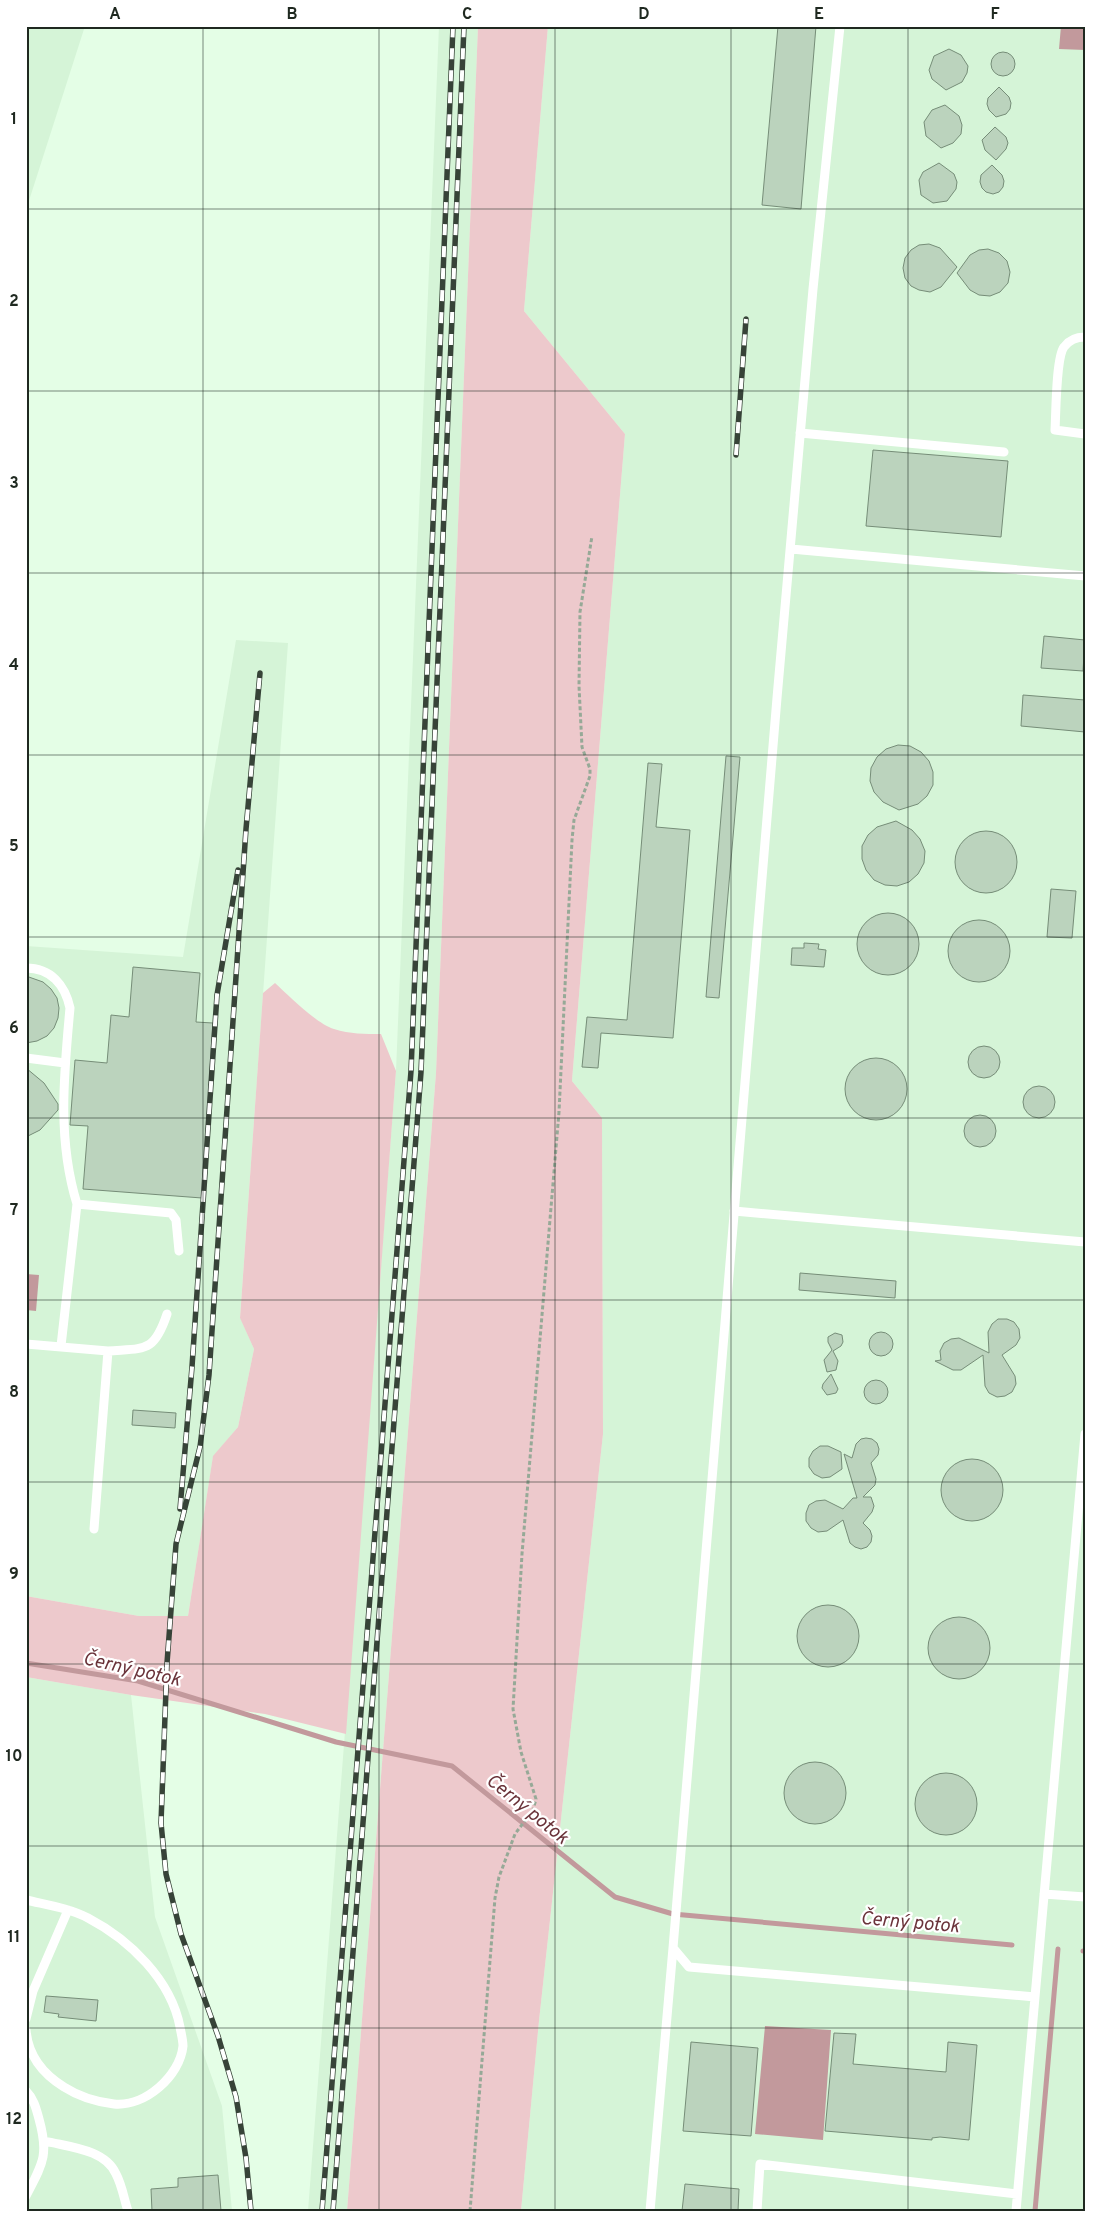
<svg xmlns="http://www.w3.org/2000/svg" width="1111" height="2237" viewBox="0 0 1111 2237" font-family="Overpass,sans-serif">
	<style>
		.built { fill: #d5f4d7 }
		.green { fill: #edc9cc }
		.water { fill: #c2999c }
		.lines { fill: none; stroke-linecap: round; stroke-linejoin: round }
		.stream { stroke: #c2999c; stroke-width: 5 }
		.building { fill: #bbd3bd; stroke: #768d78 }
		.path { stroke: #96a997; stroke-width: 3; stroke-dasharray: 4 2.5; stroke-linecap: butt }
		.service { stroke: #fff; stroke-width: 9 }
		.rail-casing { stroke: #374338; stroke-width: 5.5 }
		.rail { stroke: #fff; stroke-width: 4; stroke-dasharray: 11; stroke-linecap: butt }
		.grid { fill: none; stroke: #1f2920; stroke-width: 1; stroke-opacity: 0.55 }
		.labels { text-anchor: middle; stroke-width: 4.5; stroke-linejoin: round; paint-order: stroke }
		.water-label { font-size: 19px; font-style: italic; fill: #6a333a; stroke: #fff }
		.neatline { fill: none; stroke: #1f2920; stroke-width: 2 }
		.grid-label { font-size: 16px; text-anchor: middle; font-weight: bold; fill: #1f2920 }
	</style>
	<rect width="100%" height="100%" fill="#e4fee6"/>
	<path class="built" d="M 26,26 L 85,26 L 26,210 Z
		M 439,26 L 478,26 L 436,1073 L 347,2211 L 308,2211 L 396,1071 Z
		M 548,26 L 1085,26 L 1085,2211 L 521,2211 L 539,2021 L 603,1434 L 602,1118 L 572,1081 L 625,434 L 524,311 Z
		M 236,640 L 288,643 L 240,1317 L 254,1349 L 238,1427 L 213,1457 L 188,1616 L 139,1616 L 26,1596 L 26,946 L 183,957 Z
		M 26,1677 L 131,1695 L 155,1917 L 222,2106 L 232,2211 L 26,2211 Z"/>
	<path class="green" d="M 478,26 L 548,26 L 524,311 L 625,434 L 572,1081 L 602,1118 L 603,1434 L 539,2021 L 521,2211 L 347,2211 L 436,1073 Z
		M 275,983 C 289,996 317,1024 334,1029 C 350,1034 365,1034 381,1034 L 396,1071 L 346,1734 L 265,1714 L 131,1695 L 26,1677 L 26,1596 L 139,1616 L 188,1616 L 213,1456 L 238,1427 L 254,1349 L 240,1318 L 263,993 Z"/>
	<path class="water" d="M 1061,26 L 1085,26 L 1085,50 L 1059,49 Z
		M 26,1274 L 39,1275 L 36,1311 L 26,1310 Z
		M 765,2026 L 831,2030 L 823,2140 L 755,2134 Z"/>
	<g class="lines">
		<path class="stream" d="M 26,1663 L 138,1681 L 336,1742 L 452,1766 L 615,1897 L 673,1914 L 1012,1945
			M 1083,1951 L 1085,1951
			M 1035,2211 L 1058,1949"/>
	</g>
	<path class="building" d="M 778,26 L 816,26 L 801,209 L 762,205 Z
		M 949,49 L 961,55 L 968,66 L 967,73 L 962,82 L 946,90 L 932,79 L 929,70 L 934,56 Z
		M991 64a12 12 0 1 1 24 0a12 12 0 1 1-24 0Z
		M 999,87 L 1009,97 L 1011,103 L 1010,109 L 1006,114 L 996,117 L 989,110 L 987,104 L 988,98 Z
		M 945,105 L 959,116 L 962,125 L 961,134 L 953,143 L 941,148 L 926,136 L 924,122 L 932,110 Z
		M 995,127 L 1006,137 L 1008,143 L 1006,149 L 996,160 L 985,150 L 982,140 Z
		M 939,163 L 954,174 L 957,182 L 956,189 L 947,201 L 933,203 L 921,195 L 919,180 L 923,172 Z
		M 992,165 L 1002,175 L 1004,181 L 1003,187 L 999,192 L 993,194 L 986,192 L 982,188 L 980,182 L 981,175 Z
		M 929,244 L 940,248 L 957,267 L 941,287 L 930,292 L 919,290 L 911,286 L 905,278 L 903,268 L 905,258 L 911,250 L 919,245 Z
		M 988,249 L 999,253 L 1007,261 L 1010,272 L 1008,283 L 1000,292 L 990,296 L 979,295 L 970,290 L 957,273 L 970,255 L 979,250 Z
		M 873,450 L 1008,461 L 1001,537 L 866,526 Z
		M 1044,636 L 1085,640 L 1083,671 L 1041,668 Z
		M 1023,695 L 1085,700 L 1085,732 L 1021,726 Z
		M 898,745 L 910,746 L 921,752 L 929,761 L 933,772 L 933,785 L 927,796 L 918,804 L 899,810 L 883,802 L 874,792 L 870,781 L 871,768 L 877,757 L 886,749 Z
		M 726,756 L 740,757 L 719,998 L 706,997 Z
		M 648,763 L 662,764 L 656,827 L 690,830 L 673,1038 L 601,1033 L 598,1068 L 582,1067 L 587,1017 L 627,1020 Z
		M 896,821 L 912,830 L 920,839 L 925,851 L 924,863 L 918,874 L 909,882 L 897,886 L 885,885 L 874,880 L 866,870 L 862,859 L 862,846 L 868,835 L 877,827 Z
		M955 862a31 31 0 1 1 62 0a31 31 0 1 1-62 0Z
		M 1051,889 L 1076,891 L 1072,938 L 1047,937 Z
		M857 944a31 31 0 1 1 62 0a31 31 0 1 1-62 0Z
		M948 951a31 31 0 1 1 62 0a31 31 0 1 1-62 0Z
		M 804,943 L 819,944 L 818,949 L 826,950 L 824,967 L 791,965 L 792,948 L 804,948 Z
		M 133,967 L 200,973 L 196,1022 L 213,1023 L 202,1198 L 83,1189 L 88,1126 L 70,1125 L 75,1060 L 107,1063 L 111,1015 L 129,1017 Z
		M 26,976 L 43,982 L 51,989 L 57,998 L 59,1008 L 58,1018 L 54,1028 L 47,1036 L 37,1041 L 26,1043 Z
		M968 1062a16 16 0 1 1 32 0a16 16 0 1 1-32 0Z
		M845 1089a31 31 0 1 1 62 0a31 31 0 1 1-62 0Z
		M 26,1068 L 44,1083 L 58,1104 L 58,1110 L 40,1130 L 26,1137 Z
		M1023 1102a16 16 0 1 1 32 0a16 16 0 1 1-32 0Z
		M964 1131a16 16 0 1 1 32 0a16 16 0 1 1-32 0Z
		M 800,1273 L 896,1281 L 895,1298 L 799,1290 Z
		M 998,1319 L 1007,1319 L 1014,1322 L 1019,1329 L 1020,1338 L 1016,1345 L 1002,1355 L 1015,1376 L 1016,1384 L 1012,1392 L 1005,1396 L 997,1397 L 989,1393 L 985,1386 L 983,1355 L 961,1370 L 953,1370 L 935,1361 L 941,1360 L 940,1351 L 944,1343 L 951,1339 L 959,1338 L 989,1353 L 988,1332 L 992,1324 Z
		M869 1344a12 12 0 1 1 24 0a12 12 0 1 1-24 0Z
		M 835,1333 L 842,1335 L 843,1342 L 841,1346 L 833,1351 L 838,1361 L 836,1370 L 827,1372 L 824,1360 L 832,1350 L 828,1342 L 828,1337 Z
		M 831,1374 L 838,1389 L 836,1393 L 827,1395 L 822,1388 L 823,1384 Z
		M864 1392a12 12 0 1 1 24 0a12 12 0 1 1-24 0Z
		M 133,1410 L 176,1413 L 175,1428 L 132,1425 Z
		M 866,1438 L 872,1439 L 877,1443 L 879,1449 L 878,1455 L 871,1463 L 876,1479 L 875,1485 L 863,1497 L 871,1497 L 874,1506 L 872,1512 L 863,1523 L 870,1530 L 872,1536 L 871,1542 L 867,1547 L 861,1549 L 855,1547 L 850,1543 L 843,1520 L 827,1531 L 818,1532 L 811,1528 L 806,1521 L 806,1513 L 809,1505 L 816,1501 L 825,1500 L 843,1509 L 853,1498 L 857,1498 L 844,1454 L 852,1458 L 856,1444 L 861,1439 Z
		M 820,1446 L 828,1446 L 841,1452 L 842,1469 L 830,1477 L 822,1478 L 814,1474 L 809,1467 L 809,1458 L 813,1451 Z
		M941 1490a31 31 0 1 1 62 0a31 31 0 1 1-62 0Z
		M797 1636a31 31 0 1 1 62 0a31 31 0 1 1-62 0Z
		M928 1648a31 31 0 1 1 62 0a31 31 0 1 1-62 0Z
		M784 1793a31 31 0 1 1 62 0a31 31 0 1 1-62 0Z
		M915 1804a31 31 0 1 1 62 0a31 31 0 1 1-62 0Z
		M 46,1996 L 98,2000 L 96,2021 L 58,2017 L 59,2014 L 44,2012 Z
		M 834,2033 L 856,2034 L 853,2064 L 946,2072 L 948,2042 L 977,2045 L 969,2140 L 940,2137 L 932,2138 L 932,2140 L 825,2131 Z
		M 691,2042 L 758,2048 L 751,2136 L 683,2131 Z
		M 218,2175 L 221,2211 L 152,2211 L 151,2189 L 178,2187 L 178,2178 Z
		M 685,2184 L 739,2189 L 738,2211 L 682,2211 Z"/>
	<g class="lines">
		<path class="path" d="M 470,2211 L 495,1898 L 499,1877 L 515,1834 L 533,1810 L 536,1799 L 521,1752 L 513,1709 L 522,1554 L 559,1112 L 572,840 L 574,820 L 590,776 L 590,769 L 582,747 L 579,686 L 580,612 L 592,536"/>
		<path class="service" d="M 840,26 L 813,289 L 777,698 L 673,1948 L 689,1967 L 1035,1997
			M 1085,337 C 1077,337 1069,340 1064,347 C 1056,357 1056,414 1055,430 L 1085,434
			M 800,433 L 1004,452
			M 791,549 L 1085,576
			M 26,968 C 51,968 65,985 70,1008 C 64,1074 57,1139 77,1204 L 171,1213 L 176,1220 L 179,1251
			M 26,1058 L 65,1063
			M 734,1211 L 1085,1242
			M 26,1344 L 108,1351 L 94,1529
			M 61,1346 L 77,1204
			M 108,1351 C 145,1348 154,1353 167,1314
			M 1044,1894 L 1085,1897
			M 26,1900 C 47,1905 69,1908 88,1918 C 130,1940 171,1980 180,2027 C 181,2033 183,2040 183,2046 C 180,2076 145,2107 114,2104 C 97,2102 78,2096 64,2087 C 43,2074 28,2055 26,2030
			M 26,2019 L 33,1991 L 68,1910
			M 26,2091 C 34,2099 36,2108 39,2119 C 49,2155 43,2163 26,2196
			M 45,2141 C 68,2147 105,2149 116,2174 C 122,2185 124,2199 128,2211
			M 650,2211 L 673,1948
			M 757,2211 L 760,2164 L 1017,2194
			M 1016,2211 L 1085,1434"/>
		<defs>
			<path id="rail" d="M 736,455 L 746,319
				M 180,1509 L 192,1367 L 217,995 L 238,870
				M 251,2211 L 246,2158 L 236,2097 L 218,2036 L 181,1934 L 166,1874 L 161,1823 L 167,1663 L 176,1544 L 200,1447 L 209,1375 L 246,829 L 260,673
				M 322,2211 L 411,1071 L 453,26
				M 333,2211 L 421,1072 L 464,26"/>
		</defs>
		<use href="#rail" class="rail-casing"/>
		<use href="#rail" class="rail"/>
	</g>
	<path class="grid" d="M 203,26 L 203,2211M 379,26 L 379,2211M 555,26 L 555,2211M 731,26 L 731,2211M 908,26 L 908,2211M 26,209 L 1085,209M 26,391 L 1085,391M 26,573 L 1085,573M 26,755 L 1085,755M 26,937 L 1085,937M 26,1118 L 1085,1118M 26,1300 L 1085,1300M 26,1482 L 1085,1482M 26,1664 L 1085,1664M 26,1846 L 1085,1846M 26,2028 L 1085,2028"/>
	<g class="labels">
		<g class="water-label">
			<text transform="translate(132 1668) rotate(13)" y="7">Černý potok</text>
			<text transform="translate(528 1808) rotate(39)" y="7">Černý potok</text>
			<text transform="translate(910 1921) rotate(5)" y="7">Černý potok</text>
		</g>
	</g>
	<rect width="1111" height="2237" fill="none" stroke="#ffffff" stroke-width="55"/>
	<rect x="28" y="28" width="1056" height="2182" class="neatline"/>
	<g class="grid-label">
		<text x="115" y="19">A</text>
		<text x="292" y="19">B</text>
		<text x="467" y="19">C</text>
		<text x="644" y="19">D</text>
		<text x="819" y="19">E</text>
		<text x="995" y="19">F</text>
		<text x="14" y="124">1</text>
		<text x="14" y="306">2</text>
		<text x="14" y="488">3</text>
		<text x="14" y="670">4</text>
		<text x="14" y="851">5</text>
		<text x="14" y="1033">6</text>
		<text x="14" y="1215">7</text>
		<text x="14" y="1397">8</text>
		<text x="14" y="1579">9</text>
		<text x="14" y="1761">10</text>
		<text x="14" y="1942">11</text>
		<text x="14" y="2124">12</text>
	</g>
</svg>
